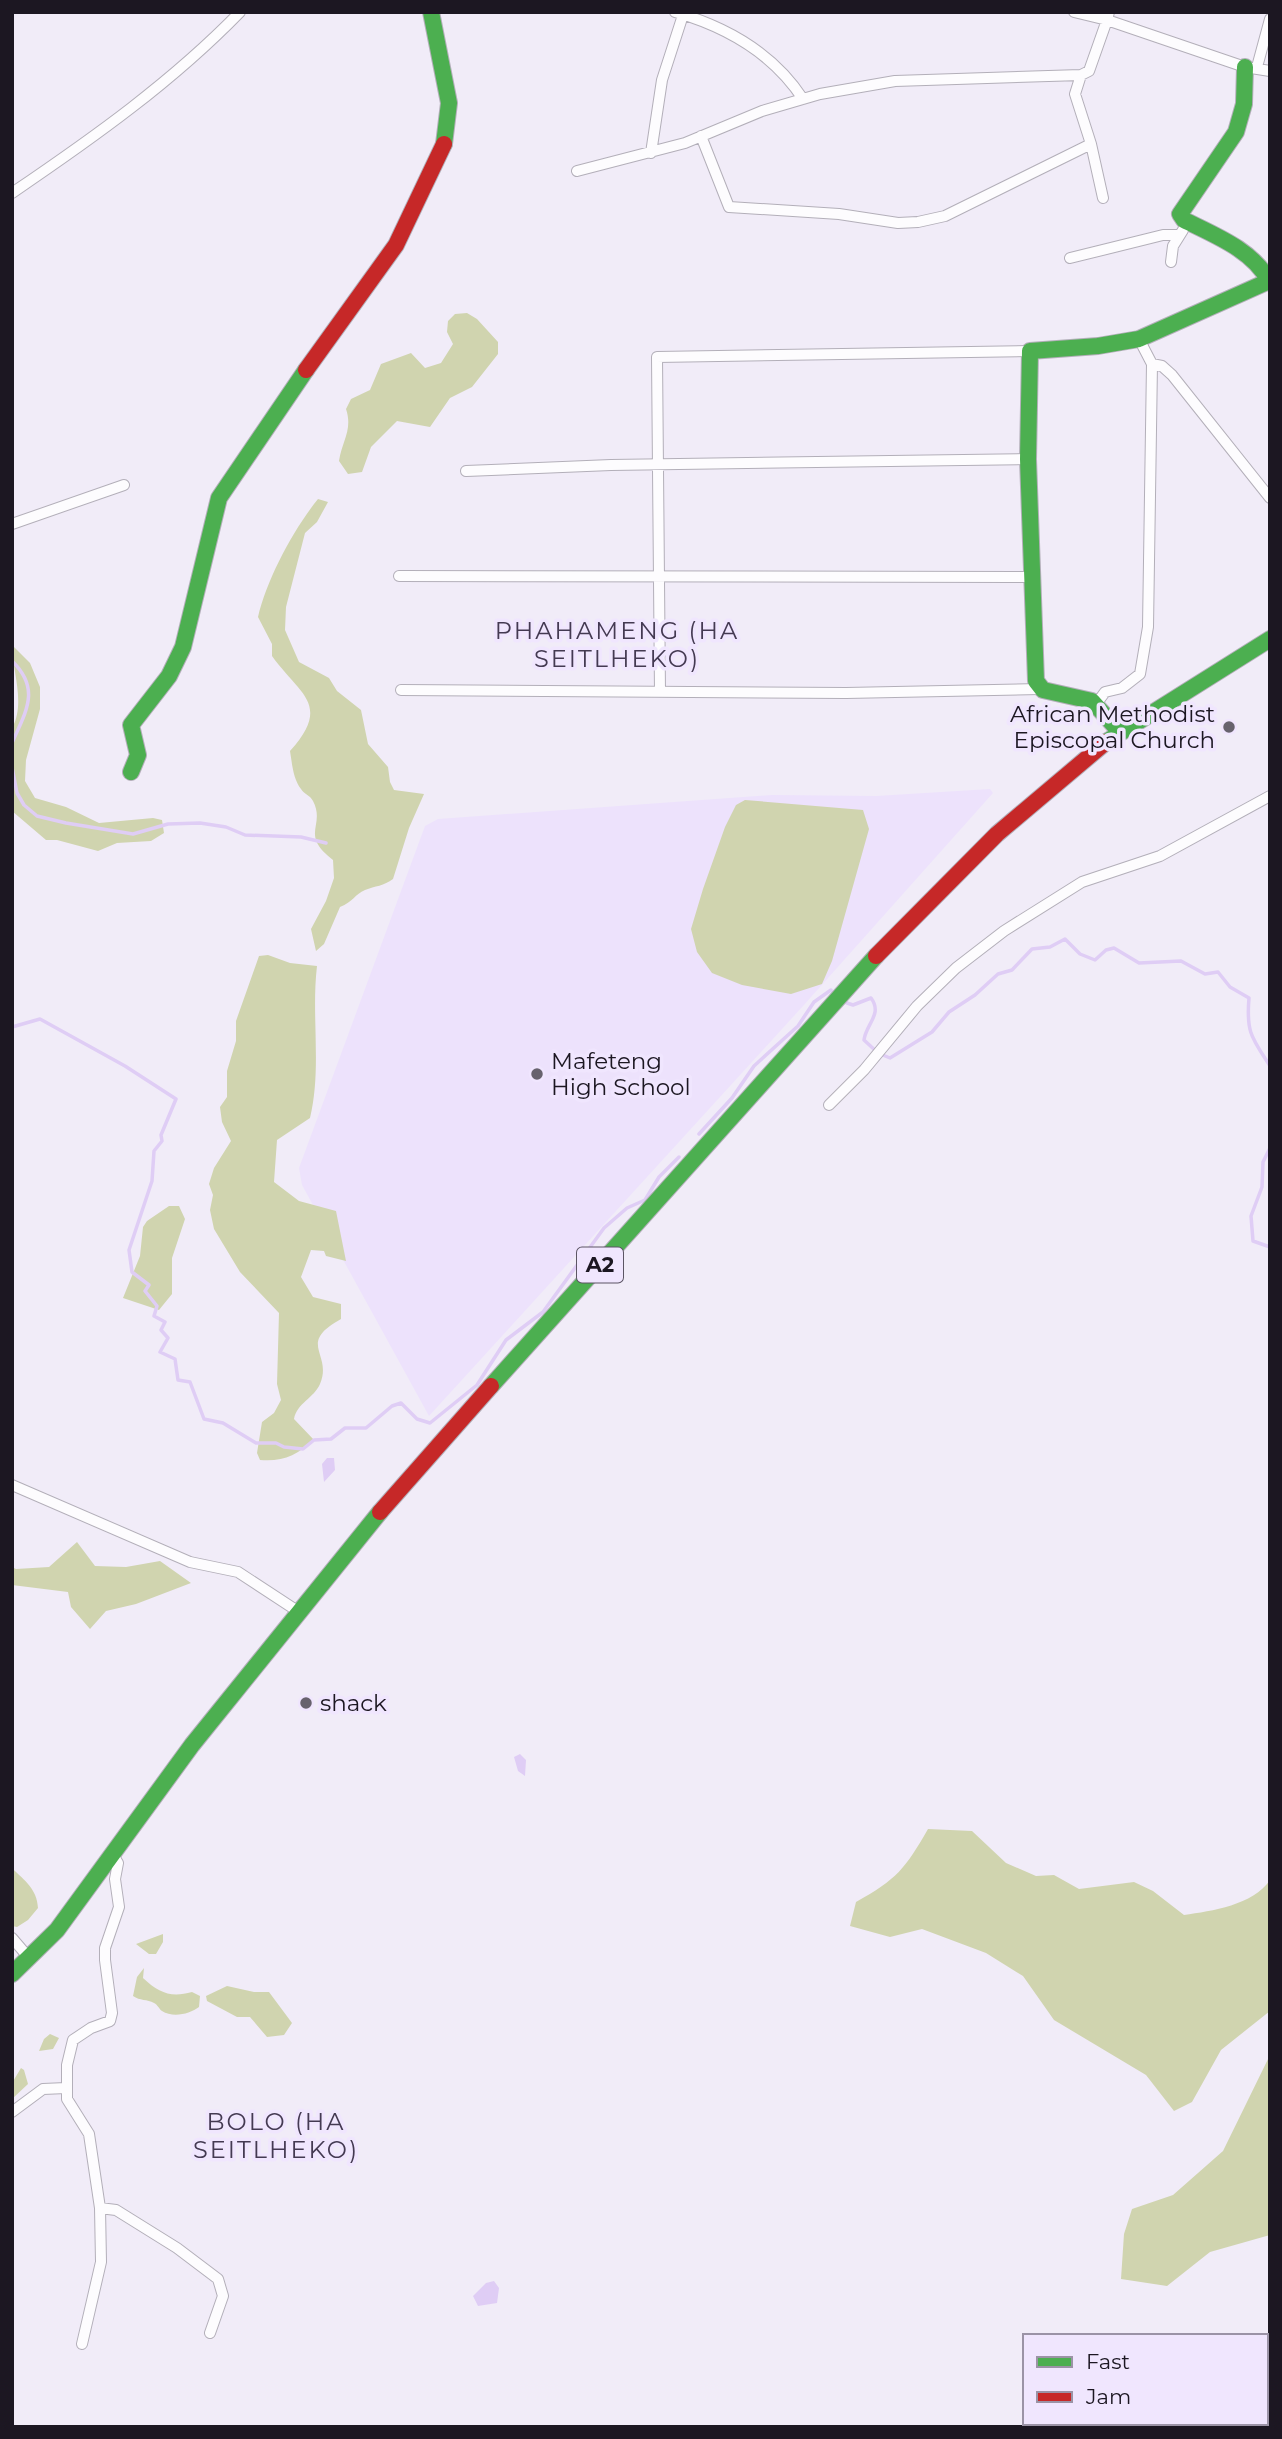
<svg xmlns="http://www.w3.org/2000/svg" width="1282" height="2439" viewBox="0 0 1282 2439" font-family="Montserrat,sans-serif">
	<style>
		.built { fill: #ede2fc }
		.green { fill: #d0d4af }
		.water { fill: #dfcdf5 }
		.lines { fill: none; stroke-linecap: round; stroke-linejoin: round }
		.stream { stroke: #dfcdf5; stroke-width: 3.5 }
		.street-casing { stroke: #b3afb9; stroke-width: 12 }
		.fast-casing { stroke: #b3afb9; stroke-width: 18 }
		.jam-casing { stroke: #b3afb9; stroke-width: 18 }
		.street { stroke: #fdfcfe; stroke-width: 10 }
		.fast { stroke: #4caf50; stroke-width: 16 }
		.jam { stroke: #c62828; stroke-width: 16 }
		.poi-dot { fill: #67626d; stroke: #f0e6fe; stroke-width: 2.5 }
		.labels { text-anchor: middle; stroke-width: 7; stroke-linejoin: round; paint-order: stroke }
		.shield { fill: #f0e6fe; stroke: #5c5564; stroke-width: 2 }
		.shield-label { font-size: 21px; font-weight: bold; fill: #1c1722 }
		.poi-label { font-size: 23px; fill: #1c1722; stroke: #f0e6fe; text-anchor: start }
		.neighbourhood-label { font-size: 24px; letter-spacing: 2px; fill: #443a52; stroke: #f0e6fe }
	</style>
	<rect width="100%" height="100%" fill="#f1ecf8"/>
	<path class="built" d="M 990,789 L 993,793 L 803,1006 L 429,1416 L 302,1185 L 299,1168 L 425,826 L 438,819 L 772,795 L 876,796 Z"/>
	<path class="green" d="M 467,313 L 477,319 L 498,342 L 498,354 L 472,387 L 450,398 L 430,427 L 397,421 L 371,447 L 362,472 L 348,474 L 339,461 C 342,441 353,430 346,409 L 351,399 L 370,390 L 381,364 L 411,353 L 425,368 L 441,363 L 453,344 L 447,332 L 448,321 L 455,314 Z
		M 318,499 L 328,502 L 317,522 L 305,533 L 286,607 L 285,630 L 299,662 L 329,678 L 337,691 L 361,710 L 368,744 L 388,767 L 390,782 L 394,790 L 424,794 L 409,828 L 393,879 C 384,886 375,886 365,890 C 355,894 353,902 340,907 L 324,944 L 316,951 L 311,929 L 326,901 L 334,878 L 333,860 C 299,834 326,826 313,801 C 310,795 304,794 301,789 C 293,779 292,763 290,751 C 332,704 300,695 272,656 L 272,644 L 258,617 C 267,579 293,530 318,499 Z
		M 12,645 L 30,663 L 40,687 L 40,709 L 26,760 L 25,781 L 35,798 L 66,807 L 99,823 L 153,818 L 162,820 L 164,833 L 151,841 L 117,843 L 98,851 L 57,840 L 46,840 L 12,811 L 12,728 C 26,703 12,671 12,645 Z
		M 745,800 L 863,810 L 869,829 L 832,961 L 822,984 L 791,994 L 742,985 L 712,973 L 697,952 L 691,929 L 703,889 L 725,827 L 736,805 Z
		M 268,955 L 290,963 L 317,966 C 311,1017 322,1068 310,1118 L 277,1140 L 274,1182 L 299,1201 L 336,1211 L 346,1261 L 326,1256 L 324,1251 L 311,1250 L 301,1277 L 313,1297 L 341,1304 L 341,1319 C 296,1344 333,1353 320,1384 C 314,1398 297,1403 294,1419 L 314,1440 C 297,1455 283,1462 260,1460 L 257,1453 L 262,1422 L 274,1413 L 281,1400 L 277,1384 L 279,1313 L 240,1272 L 214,1229 L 210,1210 L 213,1195 L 209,1184 L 214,1168 L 231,1141 L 222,1122 L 220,1107 L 227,1097 L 227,1071 L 236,1041 L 236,1021 L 259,956 Z
		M 169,1206 L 179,1206 L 185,1219 L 172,1258 L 172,1294 L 159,1310 L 123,1298 L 140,1256 L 143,1227 L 147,1221 Z
		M 77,1542 L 95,1566 L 126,1567 L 160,1561 L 191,1583 L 136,1604 L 106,1611 L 90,1629 L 71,1607 L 68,1592 L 12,1585 L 12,1567 L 16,1569 L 49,1567 Z
		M 928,1829 L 972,1831 L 1006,1863 L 1036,1876 L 1054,1875 L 1079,1889 L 1134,1882 L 1153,1891 L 1184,1915 C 1212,1911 1253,1905 1270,1880 L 1270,2011 L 1221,2050 L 1192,2102 L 1174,2111 L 1146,2075 L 1054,2020 L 1023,1976 L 986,1953 L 922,1929 L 890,1937 L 850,1926 L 856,1902 C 897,1879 905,1869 928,1829 Z
		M 12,1868 C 25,1881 37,1889 38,1908 L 28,1920 L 17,1927 L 12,1926 Z
		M 163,1934 L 163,1942 L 156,1954 L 149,1954 L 136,1944 Z
		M 144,1968 L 143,1978 C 159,1993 171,1998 192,1992 L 200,1996 L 199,2007 C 190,2014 173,2018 162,2011 C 159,2009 158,2005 154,2003 C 147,1999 140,2001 133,1996 L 137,1977 Z
		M 227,1986 L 254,1992 L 269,1992 L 292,2023 L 284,2035 L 267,2037 L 250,2017 L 237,2017 L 207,2001 L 206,1996 Z
		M 50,2034 L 59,2038 L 53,2049 L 39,2051 L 44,2039 Z
		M 1270,2055 L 1270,2235 L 1210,2252 L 1167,2286 L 1121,2279 L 1124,2234 L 1132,2209 L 1173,2195 L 1223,2151 Z
		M 21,2068 L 24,2070 L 28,2084 L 12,2099 L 12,2083 Z"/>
	<path class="water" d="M 327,1458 L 334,1458 L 335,1470 L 324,1482 L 322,1464 Z
		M 520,1754 L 526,1760 L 525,1776 L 518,1771 L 514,1757 Z
		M 494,2281 L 499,2288 L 497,2303 L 478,2306 L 473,2296 L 486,2283 Z"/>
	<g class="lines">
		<path class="stream" d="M 12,661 C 41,689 26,711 12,743
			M 12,767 L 17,793 L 24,805 L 37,816 L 66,823 L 133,834 L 168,824 L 200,823 L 226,827 L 245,835 L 301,837 L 326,843
			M 847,1003 L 853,1005 L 871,998 C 883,1014 866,1024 864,1040 L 878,1053 L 890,1058 L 932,1032 L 949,1012 L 975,995 L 998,974 L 1012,970 L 1032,949 L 1050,947 L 1065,939 L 1080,954 L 1095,960 L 1106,950 L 1114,948 L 1139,963 L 1181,961 L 1205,974 L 1218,972 L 1230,987 L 1249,998 C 1246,1033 1252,1038 1270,1066
			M 12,1027 L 40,1019 L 125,1066 L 176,1099 L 161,1135 L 162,1141 L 154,1151 L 152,1181 L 129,1250 L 132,1272 L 149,1285 L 145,1291 L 157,1306 L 154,1316 L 165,1322 L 161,1330 L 168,1338 L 160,1352 L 175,1359 L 178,1380 L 190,1382 L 204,1419 L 223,1423 L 256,1443 L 276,1443 L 284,1447 L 303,1449 L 314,1440 L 331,1439 L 345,1428 L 366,1428 L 392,1406 L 401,1403 L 417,1419 L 430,1423 L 477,1385 L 506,1340 L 543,1312 L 604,1228 L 627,1208 L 645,1200 L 659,1177 L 679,1157
			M 699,1134 L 732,1098 L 754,1066 L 798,1026 L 814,1002 L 831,990
			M 1270,1148 L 1263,1162 L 1262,1187 L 1251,1216 L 1253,1241 L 1270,1247"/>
		<defs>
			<path id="street" d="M 675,12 C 727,27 773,53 803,99
				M 1109,12 L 1107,20 L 1245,67 L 1270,71
				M 1257,67 L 1270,19
				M 701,136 L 729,207 L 839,214 L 898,223 L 918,222 L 945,216 L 1091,144 L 1075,94 L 1081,75
				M 1091,144 L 1103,198
				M 651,153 L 662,80 L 683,15
				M 577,171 L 685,143 L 762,111 L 820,94 L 895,81 L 1081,75 L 1089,71 L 1107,20 L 1074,12
				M 12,193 C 93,138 172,82 240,12
				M 1070,258 L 1163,235 L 1178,235
				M 1171,262 L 1173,246 L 1183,230
				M 1152,364 L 1162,366 L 1172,375 L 1270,498
				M 466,471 L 611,465 L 1028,459
				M 12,524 L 124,485
				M 399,576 L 1031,577
				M 401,690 L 846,693 L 1040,689
				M 660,692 L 657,357 L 1030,351
				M 1097,703 L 1105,692 L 1122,688 L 1140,674 L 1148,627 L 1152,364 L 1139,339
				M 829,1105 L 864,1070 L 917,1006 L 956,968 L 1004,931 L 1082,882 L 1160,856 L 1270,796
				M 12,1485 L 190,1562 L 238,1572 L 299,1612
				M 112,1853 L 118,1863 L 115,1879 L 119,1907 L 105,1948 L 105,1960 L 112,2013 L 110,2021 L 91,2028 L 73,2040 L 67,2065 L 67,2099 L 89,2134 L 100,2208 L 116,2210 L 177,2248 L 218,2279 L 223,2296 L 210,2333
				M 12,1938 L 30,1959
				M 12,2112 L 43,2089 L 66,2088
				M 82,2344 L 101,2262 L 100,2208"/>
			<path id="fast" d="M 431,12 L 449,103 L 444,144
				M 1119,731 L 1092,701 L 1043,690 L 1036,681 L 1028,459 L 1030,351 L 1098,346 L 1139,339 L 1269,281 C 1253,250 1214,235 1184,220 L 1180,214 L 1236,132 L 1244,104 L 1245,67
				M 1106,742 L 1270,639
				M 131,772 L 138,755 L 131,725 L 169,676 L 183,647 L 219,498 L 306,370
				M 491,1386 L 876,956
				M 12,1974 L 57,1930 L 192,1745 L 380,1512"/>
			<path id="jam" d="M 306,370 L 396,245 L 444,144
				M 876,956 L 997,834 L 1106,742
				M 380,1512 L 491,1386"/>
		</defs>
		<use href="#street" class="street-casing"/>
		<use href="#fast" class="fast-casing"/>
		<use href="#jam" class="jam-casing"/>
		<use href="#street" class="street"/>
		<use href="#fast" class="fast"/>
		<use href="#jam" class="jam"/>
	</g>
	<g class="poi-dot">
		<circle cx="1229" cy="727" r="7"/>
		<circle cx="537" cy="1074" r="7"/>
		<circle cx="306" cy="1703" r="7"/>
	</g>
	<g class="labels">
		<rect class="shield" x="577" y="1247.5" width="46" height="35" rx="5"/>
		<g class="shield-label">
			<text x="600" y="1272">A2</text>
		</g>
		<g class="poi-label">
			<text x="1215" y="722" text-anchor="end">African Methodist<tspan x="1215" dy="26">Episcopal Church</tspan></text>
			<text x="551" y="1069">Mafeteng<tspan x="551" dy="26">High School</tspan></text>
			<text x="320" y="1711">shack</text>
		</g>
		<g class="neighbourhood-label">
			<text x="617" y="639">PHAHAMENG (HA<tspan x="617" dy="28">SEITLHEKO)</tspan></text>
			<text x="276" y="2130">BOLO (HA<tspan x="276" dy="28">SEITLHEKO)</tspan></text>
		</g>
	</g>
	<rect width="1282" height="2439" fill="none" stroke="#1c1722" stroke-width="28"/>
	<rect x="1023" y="2334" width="245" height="91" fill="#f0e6fe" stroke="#9b93a6" stroke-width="2"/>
	<rect x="1037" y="2357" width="35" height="10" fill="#4caf50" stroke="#9b93a6" stroke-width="2"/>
	<text x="1086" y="2369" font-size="21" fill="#1c1722">Fast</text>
	<rect x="1037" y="2392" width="35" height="10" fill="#c62828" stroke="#9b93a6" stroke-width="2"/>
	<text x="1086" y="2404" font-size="21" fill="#1c1722">Jam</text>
</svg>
